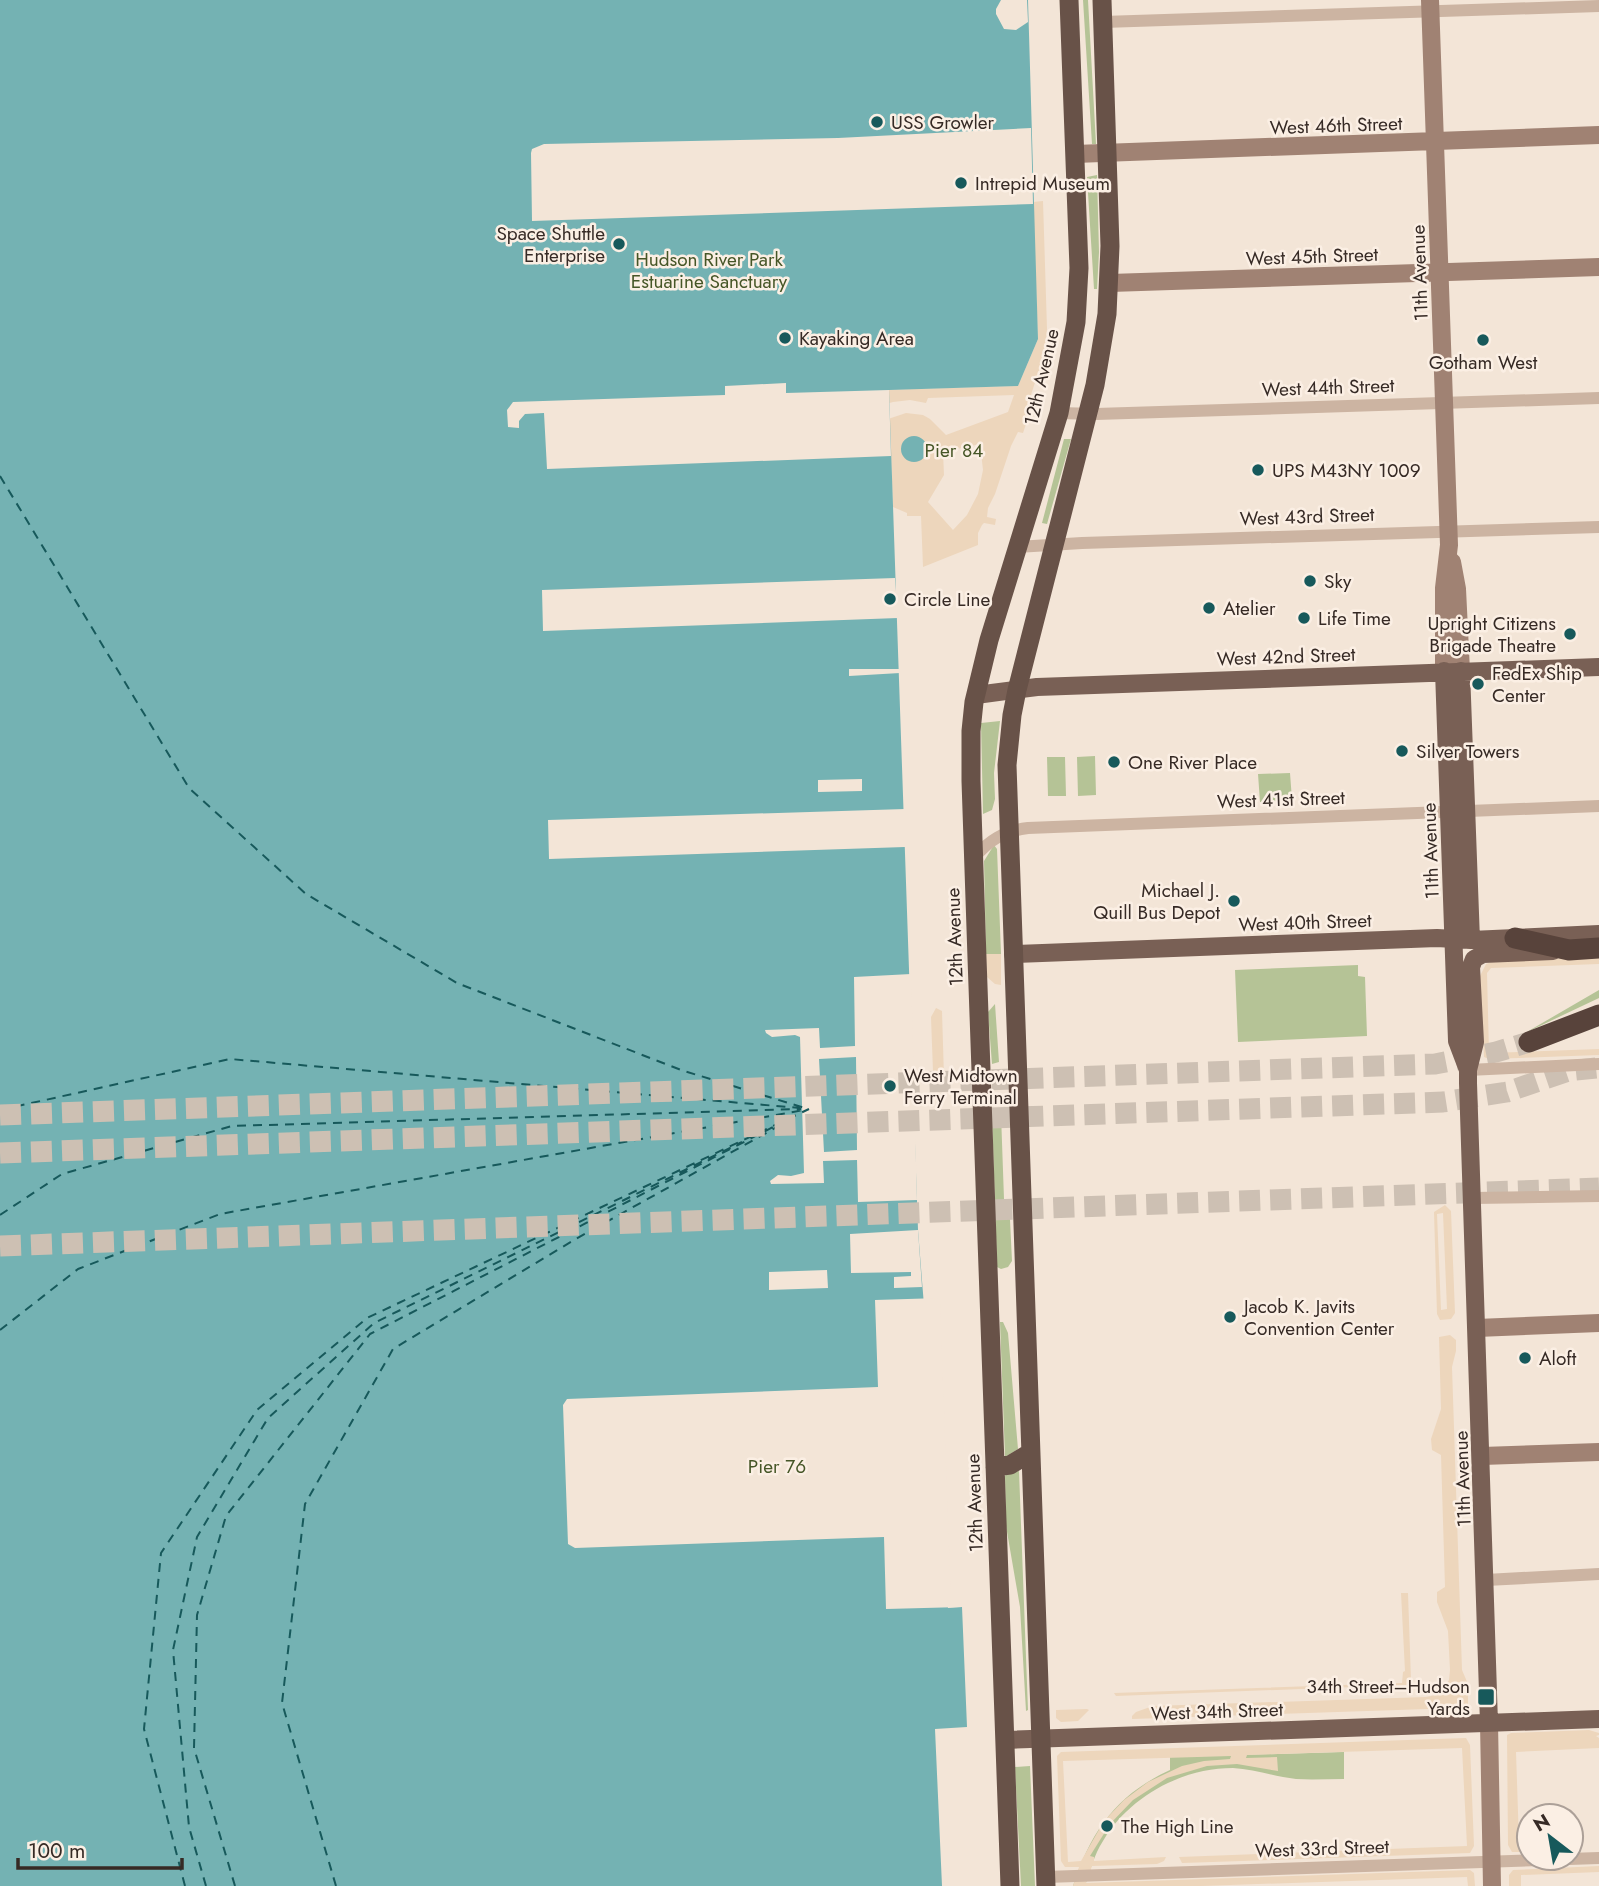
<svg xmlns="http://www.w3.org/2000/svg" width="1599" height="1886" viewBox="0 0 1599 1886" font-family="Jost,sans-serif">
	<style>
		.green { fill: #b5c396 }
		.plaza { fill: #edd6bc; fill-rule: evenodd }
		.water { fill: #74b2b3 }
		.pier { fill: #f3e5d7; fill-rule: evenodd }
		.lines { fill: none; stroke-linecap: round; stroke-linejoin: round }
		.ferry { stroke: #17595b; stroke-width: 2; stroke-dasharray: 9 7; stroke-linecap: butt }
		.motorway-tunnel { stroke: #cdc0b3; stroke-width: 21; stroke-dasharray: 21 10; stroke-linecap: butt }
		.minor { stroke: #ccb4a2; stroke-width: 12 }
		.secondary { stroke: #a08273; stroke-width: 18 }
		.primary { stroke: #796055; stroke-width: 18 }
		.trunk { stroke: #685248; stroke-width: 19 }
		.motorway { stroke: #58433b; stroke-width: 21 }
		.poi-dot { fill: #17595b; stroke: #fbefe4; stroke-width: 2.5 }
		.labels { text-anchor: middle; stroke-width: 5; stroke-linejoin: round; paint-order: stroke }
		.poi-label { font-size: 19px; fill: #362a25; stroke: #fbefe4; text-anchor: start }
		.street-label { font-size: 19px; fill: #362a25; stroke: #fbefe4 }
		.park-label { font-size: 19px; fill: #465627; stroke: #fbefe4 }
	</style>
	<rect width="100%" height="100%" fill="#f3e5d7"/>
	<path class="green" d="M 1083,0 L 1088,0 L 1096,144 L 1092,144 Z
		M 1097,175 L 1099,252 L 1097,289 L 1094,289 L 1087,177 Z
		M 1064,439 L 1071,439 L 1047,524 L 1042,523 Z
		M 1000,721 L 994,773 L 995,799 L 992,810 L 983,814 L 981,723 Z
		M 1095,756 L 1096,795 L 1078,796 L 1077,757 Z
		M 1047,757 L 1065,757 L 1066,796 L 1048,796 Z
		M 1290,773 L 1292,800 L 1260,802 L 1258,774 Z
		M 994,845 L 997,849 L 1001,954 L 986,954 L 984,861 Z
		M 1358,965 L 1358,976 L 1365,977 L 1367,1036 L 1238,1042 L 1235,970 Z
		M 1599,990 L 1599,998 L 1525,1033 Z
		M 995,1004 L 999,1062 L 992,1064 L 988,1012 Z
		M 992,1114 L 1001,1114 L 1004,1199 L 1010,1220 L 1012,1261 L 1008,1267 L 1001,1269 L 997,1267 Z
		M 1000,1322 L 1003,1322 L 1008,1333 L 1018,1449 L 1005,1457 Z
		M 1019,1471 L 1028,1710 L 1026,1711 L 1020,1607 L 1006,1526 L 1005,1476 L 1007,1473 Z
		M 1344,1752 L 1344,1779 C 1328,1779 1312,1780 1296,1779 C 1275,1777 1254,1769 1233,1768 C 1181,1768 1129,1797 1103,1841 C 1094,1855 1090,1871 1085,1886 L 1073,1886 C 1091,1831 1116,1795 1170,1770 L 1170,1757 Z
		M 1030,1766 L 1035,1886 L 1021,1886 L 1015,1767 Z"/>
	<path class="plaza" d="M 1043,201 L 1047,329 L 1045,352 L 1028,404 L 1032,406 L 1023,433 L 1018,432 L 1011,446 L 995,494 L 988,508 L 987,517 L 996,519 L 995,525 L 984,523 L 982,525 L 978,533 L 978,545 L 923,567 L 921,516 L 907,516 L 907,513 L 893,507 L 891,456 L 809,392 L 1018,386 L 1038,339 L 1033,202 ZM 1014,395 L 1008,412 L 946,435 L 930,419 L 923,415 L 906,413 L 885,420 L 886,404 L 893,402 L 910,400 L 926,403 L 928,398 ZM 980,444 L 983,470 L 978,494 L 967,515 L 953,530 L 928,502 L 944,475 L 943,452 Z
		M 986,954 L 1001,954 L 1001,985 L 995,984 L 987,977 Z
		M 1599,957 L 1599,964 L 1491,968 L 1487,973 L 1489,1053 L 1599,1049 L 1599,1055 L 1489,1059 L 1484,1057 L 1480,976 L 1486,964 L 1494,961 Z
		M 936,1008 L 942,1011 L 944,1077 L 940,1081 L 937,1081 L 933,1072 L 931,1017 Z
		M 1445,1205 L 1451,1211 L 1455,1313 L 1451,1319 L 1440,1320 L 1437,1314 L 1434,1212 ZM 1443,1213 L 1447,1309 L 1441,1310 L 1437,1214 Z
		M 1450,1335 L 1456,1340 L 1456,1351 L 1452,1367 L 1462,1670 L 1468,1684 L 1468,1705 L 1458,1708 L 1132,1719 L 1132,1716 L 1136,1712 L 1153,1706 L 1426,1697 L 1436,1695 L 1445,1687 L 1449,1680 L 1450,1670 L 1448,1631 L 1437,1602 L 1437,1592 L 1445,1587 L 1441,1455 L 1432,1450 L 1431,1439 L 1441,1409 L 1439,1337 Z
		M 1401,1593 L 1408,1593 L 1411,1680 L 1407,1685 L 1116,1696 L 1114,1693 L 1402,1683 L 1403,1672 L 1405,1671 Z
		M 1056,1710 L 1087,1709 L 1089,1710 L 1078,1721 L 1061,1722 L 1056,1718 Z
		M 1589,1730 L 1599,1733 L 1599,1735 L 1596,1736 L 1599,1738 L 1599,1748 L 1516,1752 L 1519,1842 L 1529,1842 L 1529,1852 L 1512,1852 L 1508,1845 L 1507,1735 L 1511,1733 Z
		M 1466,1738 L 1470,1745 L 1474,1846 L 1470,1853 L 1182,1863 L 1179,1857 L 1467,1846 L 1462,1748 L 1247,1755 L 1246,1758 L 1277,1757 L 1278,1771 L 1237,1764 L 1207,1766 L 1167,1778 L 1133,1800 L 1110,1824 L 1090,1856 L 1094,1857 L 1094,1861 L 1166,1857 L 1164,1861 L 1157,1864 L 1092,1866 L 1086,1883 L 1470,1870 L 1474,1873 L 1475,1886 L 1468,1886 L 1467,1877 L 1201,1886 L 1073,1886 L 1079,1867 L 1065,1867 L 1061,1861 L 1057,1756 L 1061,1752 ZM 1231,1756 L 1230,1759 L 1204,1761 L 1182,1766 L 1148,1782 L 1124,1800 L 1104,1821 L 1081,1861 L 1068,1862 L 1063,1761 Z
		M 1599,1866 L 1599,1872 L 1521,1875 L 1521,1886 L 1509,1886 L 1509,1875 L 1513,1870 Z"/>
	<path class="water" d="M 0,0 L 1028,0 L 1038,339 L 1018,386 L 889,390 L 918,1230 L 948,1608 L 962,1607 L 967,1727 L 935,1729 L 942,1886 L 0,1886 Z
		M901 449a13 13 0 1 1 26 0a13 13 0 1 1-26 0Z"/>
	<path class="pier" d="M 1001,0 L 1027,0 L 1028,22 L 1016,30 L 1004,29 L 996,14 L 996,9 Z
		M 1031,128 L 1033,204 L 532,221 L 531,153 L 532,149 L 544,144 L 838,138 Z
		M 786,383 L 786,393 L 889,390 L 891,456 L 547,469 L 544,413 L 525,414 L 519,421 L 519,428 L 508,427 L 507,410 L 513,402 L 725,395 L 725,386 Z
		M 895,578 L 898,618 L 543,631 L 542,590 Z
		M 849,669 L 900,669 L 900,673 L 849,676 Z
		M 862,779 L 862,791 L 818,792 L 818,780 Z
		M 905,809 L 905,847 L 549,859 L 548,820 Z
		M 911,974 L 917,1200 L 858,1202 L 857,1160 L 823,1161 L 824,1183 L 771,1184 L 770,1181 L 778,1175 L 791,1176 L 804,1173 L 800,1037 L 795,1035 L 772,1037 L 766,1033 L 765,1030 L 819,1028 L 820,1048 L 855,1046 L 854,977 ZM 856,1057 L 857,1150 L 824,1152 L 819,1059 Z
		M 918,1230 L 922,1287 L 894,1288 L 894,1277 L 911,1276 L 911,1272 L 851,1273 L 850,1234 Z
		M 827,1270 L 828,1288 L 769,1290 L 769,1272 Z
		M 940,1298 L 951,1604 L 963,1604 L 962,1607 L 886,1609 L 884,1537 L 575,1548 L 568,1544 L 563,1405 L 567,1399 L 878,1387 L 875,1300 Z"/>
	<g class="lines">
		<path class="ferry" d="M 0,476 L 189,788 L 306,894 L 457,983 L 681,1070 L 808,1109
			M 0,1110 L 230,1059 L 800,1108
			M 0,1215 L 62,1174 L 232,1126 L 801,1109
			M 0,1330 L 78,1269 L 220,1214 L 804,1110
			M 185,1886 L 144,1729 L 161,1553 L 257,1410 L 367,1318 L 809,1109
			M 206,1886 L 189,1827 L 173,1650 L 197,1537 L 268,1418 L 374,1323 L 742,1142
			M 235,1886 L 194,1748 L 197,1615 L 226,1516 L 370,1334 L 777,1125
			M 336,1886 L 282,1703 L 305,1504 L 393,1349 L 574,1240 L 793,1118"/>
		<path class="motorway-tunnel" d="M 0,1115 L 1435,1064 L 1496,1052 L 1529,1042
			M 0,1153 L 1443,1102 L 1507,1092 L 1568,1071 L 1596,1068
			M 0,1246 L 1599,1188"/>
		<path class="minor" d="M 1103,22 L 1599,6
			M 1059,413 L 1096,414 L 1599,398
			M 1017,547 L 1082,543 L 1599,527
			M 974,858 C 989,840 1004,831 1028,828 L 1599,806
			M 1468,1070 L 1599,1064
			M 1473,1198 L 1599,1196
			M 1486,1580 L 1599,1574
			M 1046,1877 L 1599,1858"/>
		<path class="secondary" d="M 1430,0 L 1449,545 L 1444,588 L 1444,671
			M 1075,154 L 1599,135
			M 1110,283 L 1599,267
			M 1452,562 L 1457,589 L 1461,671
			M 1477,1328 L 1599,1323
			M 1482,1456 L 1599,1452
			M 1489,1723 L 1492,1886"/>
		<path class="primary" d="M 1444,671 L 1457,1041 L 1468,1070 L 1468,1083 L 1489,1723
			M 1461,671 L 1471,940
			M 976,695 L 1037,687 L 1599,667
			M 1013,954 L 1437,938 L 1471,940 L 1599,934
			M 1468,1070 L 1475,1042 L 1471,967 L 1474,959 L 1483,954 L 1553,951
			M 1005,1740 L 1599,1719"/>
		<path class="trunk" d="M 995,1467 L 1010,1465 L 1030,1453
			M 1010,1886 L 977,958 L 971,781 L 971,731 L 974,702 L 989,640 L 1059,413 L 1076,322 L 1079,268 L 1069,0
			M 1046,1886 L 1007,765 L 1012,715 L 1017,690 L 1095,385 L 1107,314 L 1110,246 L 1102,0"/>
		<path class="motorway" d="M 1515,938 L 1569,950 L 1599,948
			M 1529,1042 L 1599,1015"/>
	</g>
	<g class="poi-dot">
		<circle cx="877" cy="122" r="7"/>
		<circle cx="961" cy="183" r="7"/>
		<circle cx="619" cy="244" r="7"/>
		<circle cx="785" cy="338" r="7"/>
		<circle cx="1483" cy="340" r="7"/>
		<circle cx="1258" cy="470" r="7"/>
		<circle cx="1310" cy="581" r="7"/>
		<circle cx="890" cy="599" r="7"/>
		<circle cx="1209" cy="608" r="7"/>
		<circle cx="1304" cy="618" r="7"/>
		<circle cx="1570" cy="634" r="7"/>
		<circle cx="1478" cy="684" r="7"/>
		<circle cx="1402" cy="751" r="7"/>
		<circle cx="1114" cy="762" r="7"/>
		<circle cx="1234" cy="901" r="7"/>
		<circle cx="890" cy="1086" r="7"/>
		<circle cx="1230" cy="1317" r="7"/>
		<circle cx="1525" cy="1358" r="7"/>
		<rect x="1477" y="1688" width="18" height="18" rx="3.5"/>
		<circle cx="1107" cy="1826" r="7"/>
	</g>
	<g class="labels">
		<g class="poi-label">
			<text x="891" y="129">USS Growler</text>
			<text x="975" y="190">Intrepid Museum</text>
			<text x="605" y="240" text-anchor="end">Space Shuttle<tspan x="605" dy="22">Enterprise</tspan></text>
			<text x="799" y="345">Kayaking Area</text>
			<text x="1483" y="369" text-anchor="middle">Gotham West</text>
			<text x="1272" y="477">UPS M43NY 1009</text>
			<text x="1324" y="588">Sky</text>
			<text x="904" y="606">Circle Line</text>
			<text x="1223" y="615">Atelier</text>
			<text x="1318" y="625">Life Time</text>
			<text x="1556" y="630" text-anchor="end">Upright Citizens<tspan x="1556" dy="22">Brigade Theatre</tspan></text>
			<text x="1492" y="680">FedEx Ship<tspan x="1492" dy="22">Center</tspan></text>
			<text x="1416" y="758">Silver Towers</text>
			<text x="1128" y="769">One River Place</text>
			<text x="1220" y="897" text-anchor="end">Michael J.<tspan x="1220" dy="22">Quill Bus Depot</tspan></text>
			<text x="904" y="1082">West Midtown<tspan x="904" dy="22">Ferry Terminal</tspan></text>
			<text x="1244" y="1313">Jacob K. Javits<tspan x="1244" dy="22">Convention Center</tspan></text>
			<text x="1539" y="1365">Aloft</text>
			<text x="1470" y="1693" text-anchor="end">34th Street–Hudson<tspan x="1470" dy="22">Yards</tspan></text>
			<text x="1121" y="1833">The High Line</text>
		</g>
		<g class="street-label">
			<text transform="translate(1336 125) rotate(-2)" y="7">West 46th Street</text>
			<text transform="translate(1312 256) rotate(-2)" y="7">West 45th Street</text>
			<text transform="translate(1419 273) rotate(-92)" y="7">11th Avenue</text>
			<text transform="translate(1041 377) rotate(-77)" y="7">12th Avenue</text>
			<text transform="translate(1328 387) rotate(-2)" y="7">West 44th Street</text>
			<text transform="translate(1307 516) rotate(-2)" y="7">West 43rd Street</text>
			<text transform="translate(1286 656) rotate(-2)" y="7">West 42nd Street</text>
			<text transform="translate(1281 799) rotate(-2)" y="7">West 41st Street</text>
			<text transform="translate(1430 851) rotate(-92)" y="7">11th Avenue</text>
			<text transform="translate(1305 922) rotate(-2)" y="7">West 40th Street</text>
			<text transform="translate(954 937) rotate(-92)" y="7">12th Avenue</text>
			<text transform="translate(1462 1479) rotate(-92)" y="7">11th Avenue</text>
			<text transform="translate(974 1503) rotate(-92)" y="7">12th Avenue</text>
			<text transform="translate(1217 1711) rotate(-2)" y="7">West 34th Street</text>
			<text transform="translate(1322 1848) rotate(-2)" y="7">West 33rd Street</text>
		</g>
		<g class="park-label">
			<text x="709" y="266">Hudson River Park<tspan x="709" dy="22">Estuarine Sanctuary</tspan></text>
			<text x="954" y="457">Pier 84</text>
			<text x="777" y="1473">Pier 76</text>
		</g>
	</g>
	<g transform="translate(1550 1837) rotate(329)"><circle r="33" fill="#fbefe4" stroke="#aca098" stroke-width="2"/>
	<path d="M0-5L12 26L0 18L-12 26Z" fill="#17595b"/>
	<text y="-10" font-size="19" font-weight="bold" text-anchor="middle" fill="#362a25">N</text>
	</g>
	<path d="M18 1858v10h164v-10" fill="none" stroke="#362a25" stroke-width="3.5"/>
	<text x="28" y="1858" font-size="21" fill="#362a25" stroke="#fbefe4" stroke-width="5" paint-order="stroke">100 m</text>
</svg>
